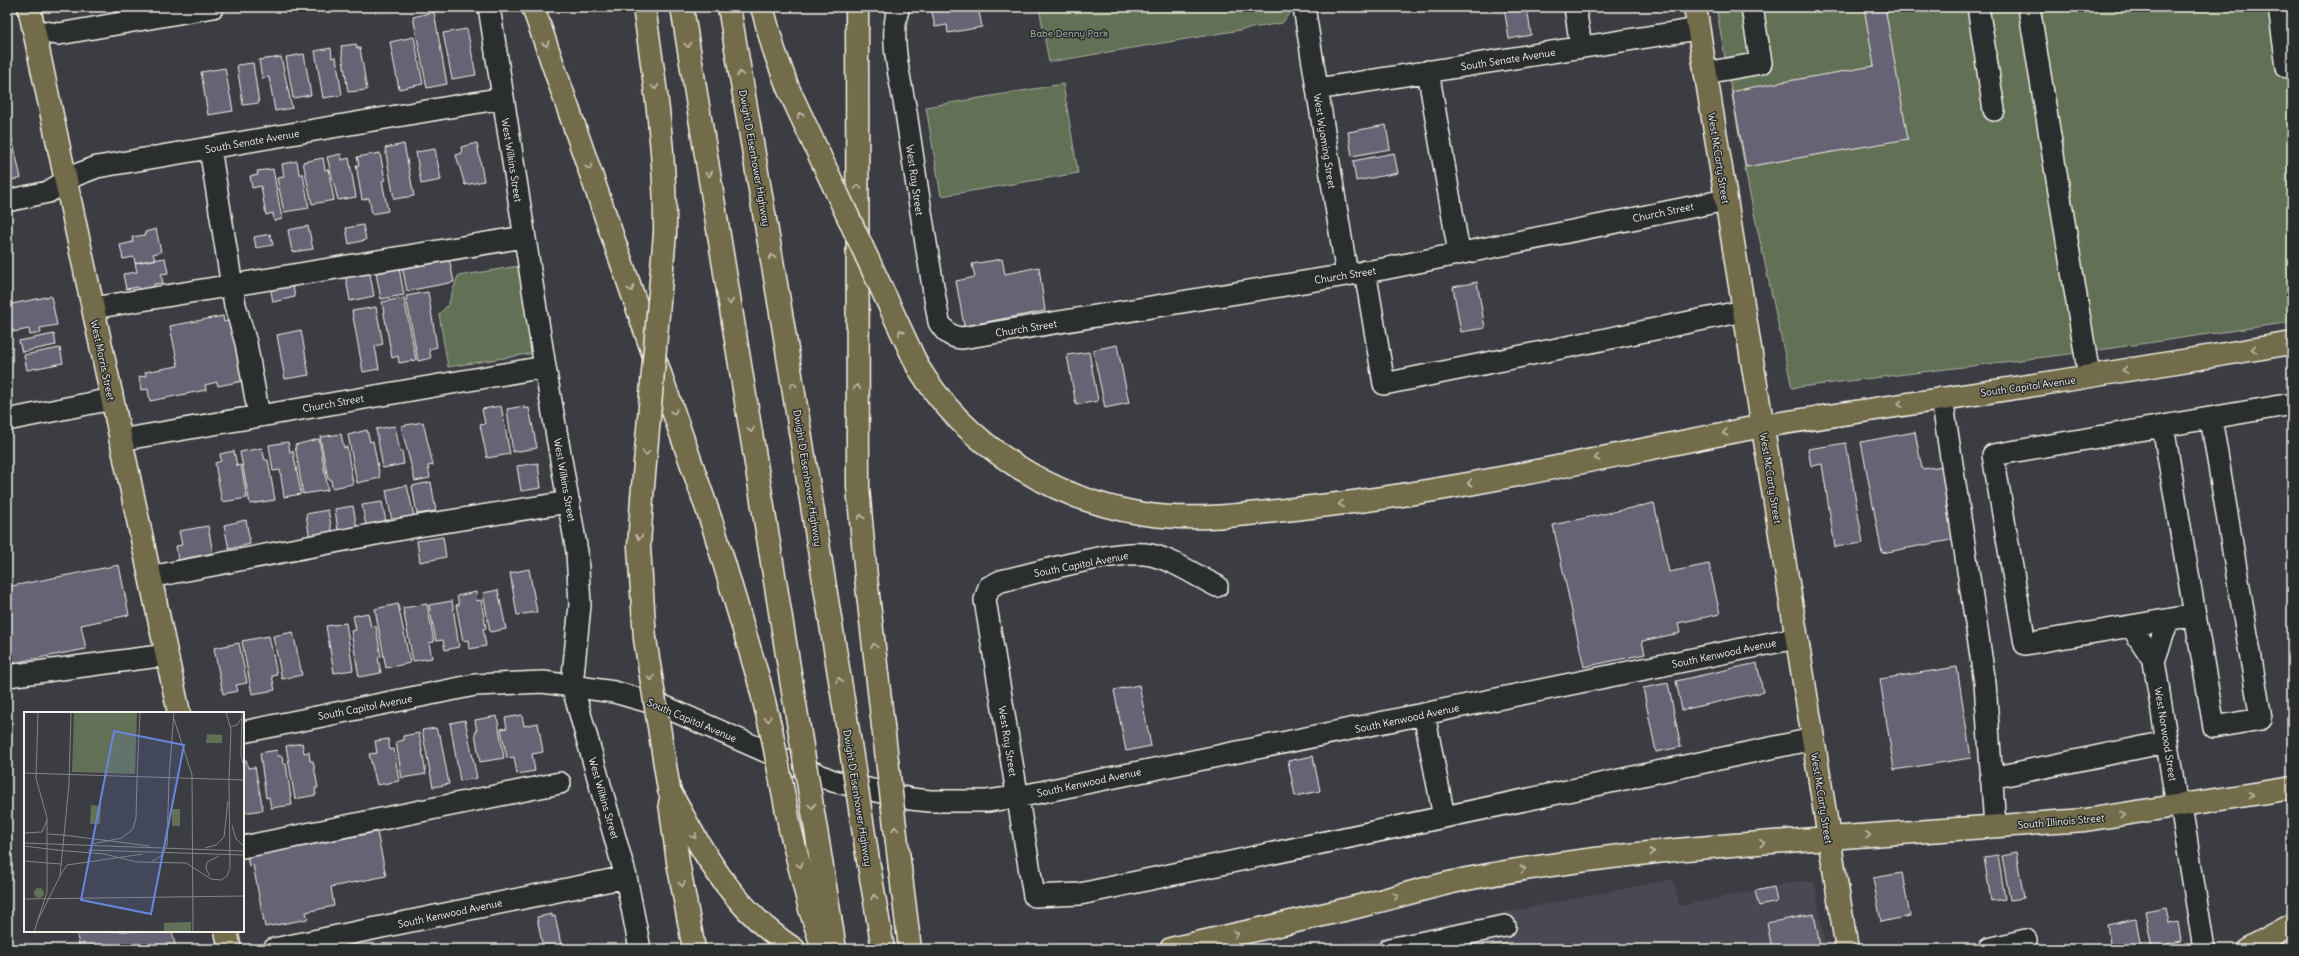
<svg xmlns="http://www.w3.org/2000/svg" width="2299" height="956" viewBox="0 0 2299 956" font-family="Delius,sans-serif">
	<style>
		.built { fill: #494852 }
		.green { fill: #627057; stroke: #abb0a0 }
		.building { fill: #666375; stroke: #f4f1e8 }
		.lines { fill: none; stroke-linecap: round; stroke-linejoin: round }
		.minor-casing { stroke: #f4f1e8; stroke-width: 24 }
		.major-casing { stroke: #f4f1e8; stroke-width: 25 }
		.highway-casing { stroke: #f4f1e8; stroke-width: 25 }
		.minor { stroke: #2a2d2e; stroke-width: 21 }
		.major { stroke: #736c4b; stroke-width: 22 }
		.highway { stroke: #736c4b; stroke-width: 22 }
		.highway-bridge-casing { stroke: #f4f1e8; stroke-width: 25; stroke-linecap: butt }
		.highway-bridge { stroke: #736c4b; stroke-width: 22 }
		.oneway { stroke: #c0bca9 }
		.labels { text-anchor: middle; stroke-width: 3; stroke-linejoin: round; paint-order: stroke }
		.park-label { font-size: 10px; fill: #b2b7a7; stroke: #2a2d2e }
		.street-label { font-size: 10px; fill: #f4f1e8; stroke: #2a2d2e }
		.inset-road { fill: none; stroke: #868585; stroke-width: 1 }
		.view { fill: #6887de; fill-opacity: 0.15; stroke: #6887de; stroke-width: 2 }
		.inset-edge { fill: none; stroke: #f4f1e8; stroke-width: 2 }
	</style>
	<rect width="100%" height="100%" fill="#3c3d43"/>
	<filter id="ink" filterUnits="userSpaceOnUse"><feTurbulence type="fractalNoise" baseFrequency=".025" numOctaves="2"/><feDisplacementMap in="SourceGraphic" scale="8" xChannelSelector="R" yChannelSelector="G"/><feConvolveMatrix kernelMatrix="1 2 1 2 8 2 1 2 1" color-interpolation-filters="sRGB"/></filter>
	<g filter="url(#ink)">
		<path class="built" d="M 1673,879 L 1680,906 L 1801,881 L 1814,882 L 1826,949 L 1320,949 Z"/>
		<path class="green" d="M 1039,7 L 1293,7 L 1293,9 L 1282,23 L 1049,62 Z
			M 1716,7 L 2292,7 L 2292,322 L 2085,352 L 1792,388 L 1749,190 Z
			M 1063,84 L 1078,173 L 941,196 L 926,107 Z
			M 519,266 L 534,353 L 448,367 L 439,314 L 448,305 L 458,276 Z
			M 1511,942 L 1513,949 L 1475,949 Z"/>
		<path class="building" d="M 415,7 L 431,7 L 415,10 Z
			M 931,7 L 978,7 L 982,27 L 948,33 L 947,25 L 935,27 Z
			M 1504,7 L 1527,7 L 1531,35 L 1509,39 Z
			M 1864,7 L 1885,7 L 1908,139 L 1746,167 L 1732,92 L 1748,88 L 1874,66 Z
			M 434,12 L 447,84 L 427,88 L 413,17 Z
			M 467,29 L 476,75 L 452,79 L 443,33 Z
			M 414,37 L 423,84 L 399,89 L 390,42 Z
			M 356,44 L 357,48 L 360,48 L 367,90 L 348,92 L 341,46 Z
			M 331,48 L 332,58 L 336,57 L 342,95 L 323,98 L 315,51 Z
			M 304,54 L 311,95 L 293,98 L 286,57 Z
			M 281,57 L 292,108 L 275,111 L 269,77 L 262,78 L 259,60 Z
			M 253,63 L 259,103 L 243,105 L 237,65 Z
			M 225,68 L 233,111 L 208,115 L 201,72 Z
			M 7,116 L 21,178 L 7,181 Z
			M 1386,125 L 1390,149 L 1352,156 L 1348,132 Z
			M 477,143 L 484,181 L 465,185 L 456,155 L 462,153 L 461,147 Z
			M 404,144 L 414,196 L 394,199 L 385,148 Z
			M 435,149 L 441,180 L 421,184 L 416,152 Z
			M 380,153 L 385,180 L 382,181 L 388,211 L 372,214 L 369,198 L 362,200 L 356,165 L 359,165 L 357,157 Z
			M 1394,153 L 1398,173 L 1356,181 L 1353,161 Z
			M 341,154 L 342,160 L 349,158 L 356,197 L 338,200 L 327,157 Z
			M 323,158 L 325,170 L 328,169 L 334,200 L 312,204 L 303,162 Z
			M 297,161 L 299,174 L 303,174 L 309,208 L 284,212 L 277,178 L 284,177 L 282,164 Z
			M 273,169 L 282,219 L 274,221 L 273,213 L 266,215 L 261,186 L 252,188 L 250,176 L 258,175 L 257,171 Z
			M 363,225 L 366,240 L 349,244 L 346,228 Z
			M 308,226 L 313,249 L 292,252 L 288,230 Z
			M 156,229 L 161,252 L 153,254 L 155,259 L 135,263 L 134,257 L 123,259 L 120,245 L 133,242 L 132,237 L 145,235 L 145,232 Z
			M 270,234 L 273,245 L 256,248 L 254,237 Z
			M 165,258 L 168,273 L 161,274 L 163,283 L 154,284 L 155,288 L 139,291 L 138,287 L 126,289 L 123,274 L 137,272 L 135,263 Z
			M 449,258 L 454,282 L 407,291 L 402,266 Z
			M 1002,259 L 1005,274 L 1039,267 L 1045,311 L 964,326 L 956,281 L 975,277 L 972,264 Z
			M 399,268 L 404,295 L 381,299 L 376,273 Z
			M 369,269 L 374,296 L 350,301 L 345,273 Z
			M 291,277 L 295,297 L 273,302 L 269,281 Z
			M 1477,282 L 1485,328 L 1461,332 L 1453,287 Z
			M 428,292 L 437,347 L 429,349 L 431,358 L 418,361 L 406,296 Z
			M 51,296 L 57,325 L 40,328 L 41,333 L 30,335 L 29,329 L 13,332 L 13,329 L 7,330 L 7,305 Z
			M 404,298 L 416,360 L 399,363 L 398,356 L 392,358 L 382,302 Z
			M 376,307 L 383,344 L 375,346 L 379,369 L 363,372 L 352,311 Z
			M 223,316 L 224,322 L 231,320 L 243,381 L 218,386 L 217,382 L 205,385 L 206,390 L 150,401 L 148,389 L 141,390 L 139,377 L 146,376 L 145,372 L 178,366 L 170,326 Z
			M 301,330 L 309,375 L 285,379 L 277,335 Z
			M 54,334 L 56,345 L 22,352 L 19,341 Z
			M 1117,345 L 1129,403 L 1105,408 L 1093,350 Z
			M 60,348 L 63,363 L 27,370 L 24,355 Z
			M 1089,352 L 1098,401 L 1076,405 L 1067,355 Z
			M 501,406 L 510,454 L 487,458 L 480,425 L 485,424 L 482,409 Z
			M 524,406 L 524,409 L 529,408 L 537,448 L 513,452 L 507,409 Z
			M 423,422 L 433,465 L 428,466 L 430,478 L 415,481 L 401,426 Z
			M 395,426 L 400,452 L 402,451 L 404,464 L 383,468 L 376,429 Z
			M 367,430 L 370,442 L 373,441 L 380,478 L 357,483 L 348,435 Z
			M 1915,432 L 1922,469 L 1943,466 L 1956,539 L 1882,553 L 1861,442 Z
			M 341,434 L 344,448 L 347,447 L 353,484 L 332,488 L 331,479 L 328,479 L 320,437 Z
			M 319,439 L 328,490 L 303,494 L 295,445 Z
			M 288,442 L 290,452 L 293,451 L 301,494 L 284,497 L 280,470 L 273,471 L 269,445 Z
			M 1846,443 L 1863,543 L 1835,547 L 1822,464 L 1811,466 L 1808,449 Z
			M 262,448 L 265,460 L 268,460 L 275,500 L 250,504 L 240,452 Z
			M 234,451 L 237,466 L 241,465 L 247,498 L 222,502 L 215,463 L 221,461 L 220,454 Z
			M 538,463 L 541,488 L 521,491 L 517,466 Z
			M 431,482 L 436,511 L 417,514 L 412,486 Z
			M 407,485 L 414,516 L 392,521 L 386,490 Z
			M 382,502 L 386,522 L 366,526 L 362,505 Z
			M 1654,503 L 1669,572 L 1709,564 L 1720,614 L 1678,623 L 1680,633 L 1642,641 L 1645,654 L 1584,667 L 1553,525 Z
			M 353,506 L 357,528 L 338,531 L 335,509 Z
			M 328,510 L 333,536 L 310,540 L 306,514 Z
			M 246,520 L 250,544 L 229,549 L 224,525 Z
			M 208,526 L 213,553 L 178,560 L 176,546 L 182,545 L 179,531 Z
			M 443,537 L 446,557 L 420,562 L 417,541 Z
			M 119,565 L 129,615 L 81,625 L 86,649 L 7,664 L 7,587 Z
			M 529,569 L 537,612 L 517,615 L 510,573 Z
			M 498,590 L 506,629 L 490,632 L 483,593 Z
			M 476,592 L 477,601 L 481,600 L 486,628 L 483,629 L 486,646 L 469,649 L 468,640 L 463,641 L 456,605 L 459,605 L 457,596 Z
			M 452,601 L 459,647 L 445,650 L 443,640 L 436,641 L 429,605 Z
			M 398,604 L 410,663 L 386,668 L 375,609 Z
			M 427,604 L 434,642 L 429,643 L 432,658 L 413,661 L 403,608 Z
			M 368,613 L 371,627 L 376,626 L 381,657 L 378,658 L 381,673 L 359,677 L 351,631 L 356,630 L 353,616 Z
			M 346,623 L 353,670 L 334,673 L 326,626 Z
			M 293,632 L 302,675 L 282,679 L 273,636 Z
			M 269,636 L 277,675 L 272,676 L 275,690 L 252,694 L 242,641 Z
			M 239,643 L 247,683 L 236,685 L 238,691 L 223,694 L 214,648 Z
			M 1757,663 L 1763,692 L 1682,710 L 1676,681 Z
			M 1957,667 L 1971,758 L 1894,770 L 1880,679 Z
			M 1668,683 L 1681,747 L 1656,752 L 1643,688 Z
			M 1139,685 L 1151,746 L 1126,751 L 1114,690 Z
			M 522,715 L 524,726 L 538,723 L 543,752 L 532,754 L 535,771 L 517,774 L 514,757 L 507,758 L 501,729 L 507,728 L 505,718 Z
			M 497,716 L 504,758 L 480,762 L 475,733 L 477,732 L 475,720 Z
			M 465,720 L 477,778 L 460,781 L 450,723 Z
			M 436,728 L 438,735 L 440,735 L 449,784 L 433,787 L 422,730 Z
			M 419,733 L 426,774 L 402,778 L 396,742 L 404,740 L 403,736 Z
			M 388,739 L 390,750 L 394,749 L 399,781 L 377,785 L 369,754 L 377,753 L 375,741 Z
			M 302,743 L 304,753 L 309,752 L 310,761 L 313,761 L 318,788 L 315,788 L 316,795 L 295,799 L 286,746 Z
			M 277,750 L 278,756 L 282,756 L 283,764 L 286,764 L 292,805 L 271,808 L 269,797 L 266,798 L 260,753 Z
			M 1313,756 L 1320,791 L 1295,796 L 1288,761 Z
			M 246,760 L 248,768 L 255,767 L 263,810 L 243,813 L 243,761 Z
			M 377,832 L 386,876 L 331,887 L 334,906 L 306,912 L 308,919 L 265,927 L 253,865 L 249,866 L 246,853 L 294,843 L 295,848 Z
			M 2016,853 L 2024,898 L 2010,900 L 2002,856 Z
			M 1998,855 L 2005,899 L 1991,901 L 1984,857 Z
			M 1902,873 L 1910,916 L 1881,922 L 1873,878 Z
			M 1774,887 L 1777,902 L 1759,906 L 1755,891 Z
			M 2166,907 L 2169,924 L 2178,922 L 2181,941 L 2167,944 L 2168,949 L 2152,949 L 2145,911 Z
			M 552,914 L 552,917 L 555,916 L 562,949 L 543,949 L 537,917 Z
			M 1814,914 L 1820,946 L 1802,949 L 1772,949 L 1767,923 Z
			M 2136,919 L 2141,949 L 2111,949 L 2107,925 Z
			M 76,931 L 172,931 L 176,949 L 80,949 Z"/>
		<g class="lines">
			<defs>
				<path id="minor" d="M 489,7 L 545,367 L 577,552 L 580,605 L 572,685 L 626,877 L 640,949
					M 899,7 C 888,35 901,83 906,112 C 916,182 927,252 939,322 C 945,332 950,337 962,338 L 1383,269 L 1726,200
					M 1304,7 L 1347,275
					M 1575,7 L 1581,47
					M 1978,7 L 1994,110
					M 2029,7 L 2089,376
					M 2279,7 L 2287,67
					M 34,31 L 59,34 L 213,7
					M 1428,71 L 1459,253
					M 1705,73 L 1761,63 L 1752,7
					M 1317,89 L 1698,29
					M 210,148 L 235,305 L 246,343 L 259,416
					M 7,201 L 48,192 L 76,175 L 97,167 L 503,98
					M 1365,271 L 1384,384 L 1744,311
					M 93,308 L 524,237
					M 1942,398 L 1985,683 L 1995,826
					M 7,420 L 112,399
					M 2163,426 L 2214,727 L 2261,719 L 2211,418
					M 120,440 L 545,367
					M 150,577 L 418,526 L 569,502
					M 1217,586 C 1196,576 1174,560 1151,555 C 1118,548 1037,573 1001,581 L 989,587 L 985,600 L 1034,896 L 1080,894 L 1813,739
					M 2195,615 L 2025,644 L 1993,455 L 2292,404
					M 2131,626 L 2154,661 L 2168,620
					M 2154,661 L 2177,807
					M 7,676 L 167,655
					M 1424,714 L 1444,817
					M 243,732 L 475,685 L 543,682 L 614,692 L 663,706 L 833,781 L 911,799 L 930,801 L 987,801 L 1017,797 L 1796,638
					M 1991,778 L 2167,742
					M 2181,806 L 2204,949
					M 243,847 L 560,783
					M 274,949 L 626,877
					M 1389,949 L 1505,926
					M 1989,949 L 2026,940"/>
				<path id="major" d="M 29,7 L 179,713
					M 1695,7 L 1847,949
					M 1763,426 L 2054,382 L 2292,343
					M 1829,838 L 2085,820 L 2292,788
					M 226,931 L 230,949
					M 2248,949 L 2292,925"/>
				<path id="highway" d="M 533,7 L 714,529 L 759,681
					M 644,7 C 655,82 666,157 665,233
					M 682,7 L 794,698
					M 729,7 L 783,325 L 846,718
					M 762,7 L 774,50 L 788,88 L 817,150
					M 857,7 L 858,487 L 866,577 L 883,726
					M 918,367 C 966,446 1053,500 1144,514 C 1197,522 1249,514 1302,508 C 1457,492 1610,455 1763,426
					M 642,498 L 639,547 L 645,639
					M 669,790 C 703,853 732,908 794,949
					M 670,803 L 678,862 L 694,949
					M 790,828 L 810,909 L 823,949
					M 818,842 L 835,949
					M 868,860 L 883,949
					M 900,868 L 910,949
					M 1171,949 C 1235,934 1300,921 1364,905 C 1400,896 1435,885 1472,878 C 1590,856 1709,846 1829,838"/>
			</defs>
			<use href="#minor" class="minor-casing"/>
			<use href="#major" class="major-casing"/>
			<use href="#highway" class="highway-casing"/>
			<use href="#minor" class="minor"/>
			<use href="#major" class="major"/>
			<use href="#highway" class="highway"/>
			<defs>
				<path id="highway-bridge" d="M 817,150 L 918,367
					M 642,498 L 665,233
					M 645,639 L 669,790
					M 759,681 L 772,734 L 790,828
					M 794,698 L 818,842
					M 846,718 L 868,860
					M 883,726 L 900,868"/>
			</defs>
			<use href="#highway-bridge" class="highway-bridge-casing"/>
			<use href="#highway-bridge" class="highway-bridge"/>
		</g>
		<defs><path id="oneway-chevron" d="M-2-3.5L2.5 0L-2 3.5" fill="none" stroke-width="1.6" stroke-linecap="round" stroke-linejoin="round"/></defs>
		<g class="oneway">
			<use href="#oneway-chevron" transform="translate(546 44) rotate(71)"/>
			<use href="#oneway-chevron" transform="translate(688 45) rotate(81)"/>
			<use href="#oneway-chevron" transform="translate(740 74) rotate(-100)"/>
			<use href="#oneway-chevron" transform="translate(655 87) rotate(83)"/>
			<use href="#oneway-chevron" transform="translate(800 115) rotate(-115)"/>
			<use href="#oneway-chevron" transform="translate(589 167) rotate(71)"/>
			<use href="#oneway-chevron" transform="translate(709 174) rotate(81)"/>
			<use href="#oneway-chevron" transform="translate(858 187) rotate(-90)"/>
			<use href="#oneway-chevron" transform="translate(772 257) rotate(-100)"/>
			<use href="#oneway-chevron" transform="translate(631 289) rotate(71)"/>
			<use href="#oneway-chevron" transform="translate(730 302) rotate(81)"/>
			<use href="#oneway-chevron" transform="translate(901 332) rotate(-115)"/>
			<use href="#oneway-chevron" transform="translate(2254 349) rotate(171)"/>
			<use href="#oneway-chevron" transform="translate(2125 370) rotate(171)"/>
			<use href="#oneway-chevron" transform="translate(793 385) rotate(-99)"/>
			<use href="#oneway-chevron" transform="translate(857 387) rotate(-89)"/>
			<use href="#oneway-chevron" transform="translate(1900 404) rotate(171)"/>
			<use href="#oneway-chevron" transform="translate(674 412) rotate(71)"/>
			<use href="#oneway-chevron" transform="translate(751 430) rotate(81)"/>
			<use href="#oneway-chevron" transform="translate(1725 433) rotate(169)"/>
			<use href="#oneway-chevron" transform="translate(646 453) rotate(95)"/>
			<use href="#oneway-chevron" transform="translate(1597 458) rotate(169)"/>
			<use href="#oneway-chevron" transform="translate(1470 483) rotate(169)"/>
			<use href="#oneway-chevron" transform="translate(1341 504) rotate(174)"/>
			<use href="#oneway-chevron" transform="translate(861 517) rotate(-95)"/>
			<use href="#oneway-chevron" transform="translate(639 537) rotate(93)"/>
			<use href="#oneway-chevron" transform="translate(874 646) rotate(-97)"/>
			<use href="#oneway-chevron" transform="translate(651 678) rotate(81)"/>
			<use href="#oneway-chevron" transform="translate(839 680) rotate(-99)"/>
			<use href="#oneway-chevron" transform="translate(768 719) rotate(76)"/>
			<use href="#oneway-chevron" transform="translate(2251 795) rotate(-9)"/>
			<use href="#oneway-chevron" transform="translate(812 806) rotate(81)"/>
			<use href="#oneway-chevron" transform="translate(2123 815) rotate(-8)"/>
			<use href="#oneway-chevron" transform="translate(895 829) rotate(-97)"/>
			<use href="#oneway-chevron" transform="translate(1868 835) rotate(-4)"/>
			<use href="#oneway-chevron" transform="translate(694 836) rotate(60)"/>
			<use href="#oneway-chevron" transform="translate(1762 843) rotate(-4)"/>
			<use href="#oneway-chevron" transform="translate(1652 852) rotate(-6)"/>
			<use href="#oneway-chevron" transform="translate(800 865) rotate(76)"/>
			<use href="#oneway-chevron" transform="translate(1523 869) rotate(-10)"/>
			<use href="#oneway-chevron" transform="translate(682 884) rotate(80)"/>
			<use href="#oneway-chevron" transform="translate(1396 896) rotate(-15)"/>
			<use href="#oneway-chevron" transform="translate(874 897) rotate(-100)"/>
			<use href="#oneway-chevron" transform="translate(1236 934) rotate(-13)"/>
		</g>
	</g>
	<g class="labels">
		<g class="park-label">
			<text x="1069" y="37">Babe Denny Park</text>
		</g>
		<g class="street-label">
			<text transform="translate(1508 59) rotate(-9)" y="4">South Senate Avenue</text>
			<text transform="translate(252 141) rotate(-10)" y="4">South Senate Avenue</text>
			<text transform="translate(1325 141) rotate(81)" y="4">West Wyoming Street</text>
			<text transform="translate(755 158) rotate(80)" y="4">Dwight D Eisenhower Highway</text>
			<text transform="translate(1719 158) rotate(81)" y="4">West McCarty Street</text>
			<text transform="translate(512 160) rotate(81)" y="4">West Wilkins Street</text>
			<text transform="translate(915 180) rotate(82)" y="4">West Ray Street</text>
			<text transform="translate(1663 212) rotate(-12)" y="4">Church Street</text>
			<text transform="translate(1345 275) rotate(-9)" y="4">Church Street</text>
			<text transform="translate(1026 328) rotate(-9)" y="4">Church Street</text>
			<text transform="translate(103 360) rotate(78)" y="4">West Morris Street</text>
			<text transform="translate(2028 386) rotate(-8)" y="4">South Capitol Avenue</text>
			<text transform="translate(333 403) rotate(-10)" y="4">Church Street</text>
			<text transform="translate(808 478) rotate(81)" y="4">Dwight D Eisenhower Highway</text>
			<text transform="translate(1771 478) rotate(81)" y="4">West McCarty Street</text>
			<text transform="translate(565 480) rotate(80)" y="4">West Wilkins Street</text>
			<text transform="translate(1081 564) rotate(-11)" y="4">South Capitol Avenue</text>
			<text transform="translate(1724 653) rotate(-12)" y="4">South Kenwood Avenue</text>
			<text transform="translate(365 707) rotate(-11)" y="4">South Capitol Avenue</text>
			<text transform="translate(1407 718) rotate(-12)" y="4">South Kenwood Avenue</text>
			<text transform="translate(692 720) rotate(23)" y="4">South Capitol Avenue</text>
			<text transform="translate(2166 734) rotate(81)" y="4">West Norwood Street</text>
			<text transform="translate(1008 741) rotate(81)" y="4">West Ray Street</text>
			<text transform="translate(1089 782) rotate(-12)" y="4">South Kenwood Avenue</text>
			<text transform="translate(604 798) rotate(74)" y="4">West Wilkins Street</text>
			<text transform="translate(858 798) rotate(81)" y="4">Dwight D Eisenhower Highway</text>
			<text transform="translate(1822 798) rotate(81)" y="4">West McCarty Street</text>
			<text transform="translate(2061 821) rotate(-5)" y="4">South Illinois Street</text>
			<text transform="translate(450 913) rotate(-12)" y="4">South Kenwood Avenue</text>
		</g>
	</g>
	<g transform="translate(24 712)">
		<rect width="220" height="220" fill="#3c3d43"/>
		<path d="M 50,0 L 113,0 L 111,62 L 48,60 ZM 183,22 L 198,23 L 198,31 L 182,31 ZM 67,93 L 77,94 L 76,112 L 66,112 ZM 148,97 L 156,97 L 156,114 L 148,114 ZM10 181a5 5 0 1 1 10 0a5 5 0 1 1-10 0ZM 167,210 L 167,220 L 140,220 L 140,211 Z" fill="#627057"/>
		<path class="inset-road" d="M 202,0 L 207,18 L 205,67M 218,0 L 217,43 L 220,55M 150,7 L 168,63 L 169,220M 206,15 L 213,13 L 217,7M 0,61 L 220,68M 113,65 L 116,0M 145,66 L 150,0M 208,113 L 212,127 L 220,134M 0,121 L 18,120 L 23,108M 24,122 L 39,123M 39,123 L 126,134M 0,131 L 220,139M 68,132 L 98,126 L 109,117 L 112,106 L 113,65M 0,134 L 33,138M 181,136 L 192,133 L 200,125 L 204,89M 32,138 L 80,142 L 113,150 L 162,151 L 187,167 L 197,168 L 203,164 L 206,156 L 205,67M 64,138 L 220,143M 0,149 L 23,151M 127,150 L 137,144 L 143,134 L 145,66M 23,151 L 37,152M 36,164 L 43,153 L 119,142M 186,164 L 182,157 L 183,150 L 195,144M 0,187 L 220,184M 13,210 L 36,164 L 45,72 L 47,0M 10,220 L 23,180 L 23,106 L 12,66 L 14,0"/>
		<path class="view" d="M 90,19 L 160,33 L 127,202 L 57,188 Z"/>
		<rect width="220" height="220" class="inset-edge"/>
	</g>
	<rect width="2299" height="956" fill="none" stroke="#2a2d2e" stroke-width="24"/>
	<rect x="12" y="12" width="2275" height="932" fill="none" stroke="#f4f1e8" stroke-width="1.5" filter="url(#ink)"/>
</svg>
